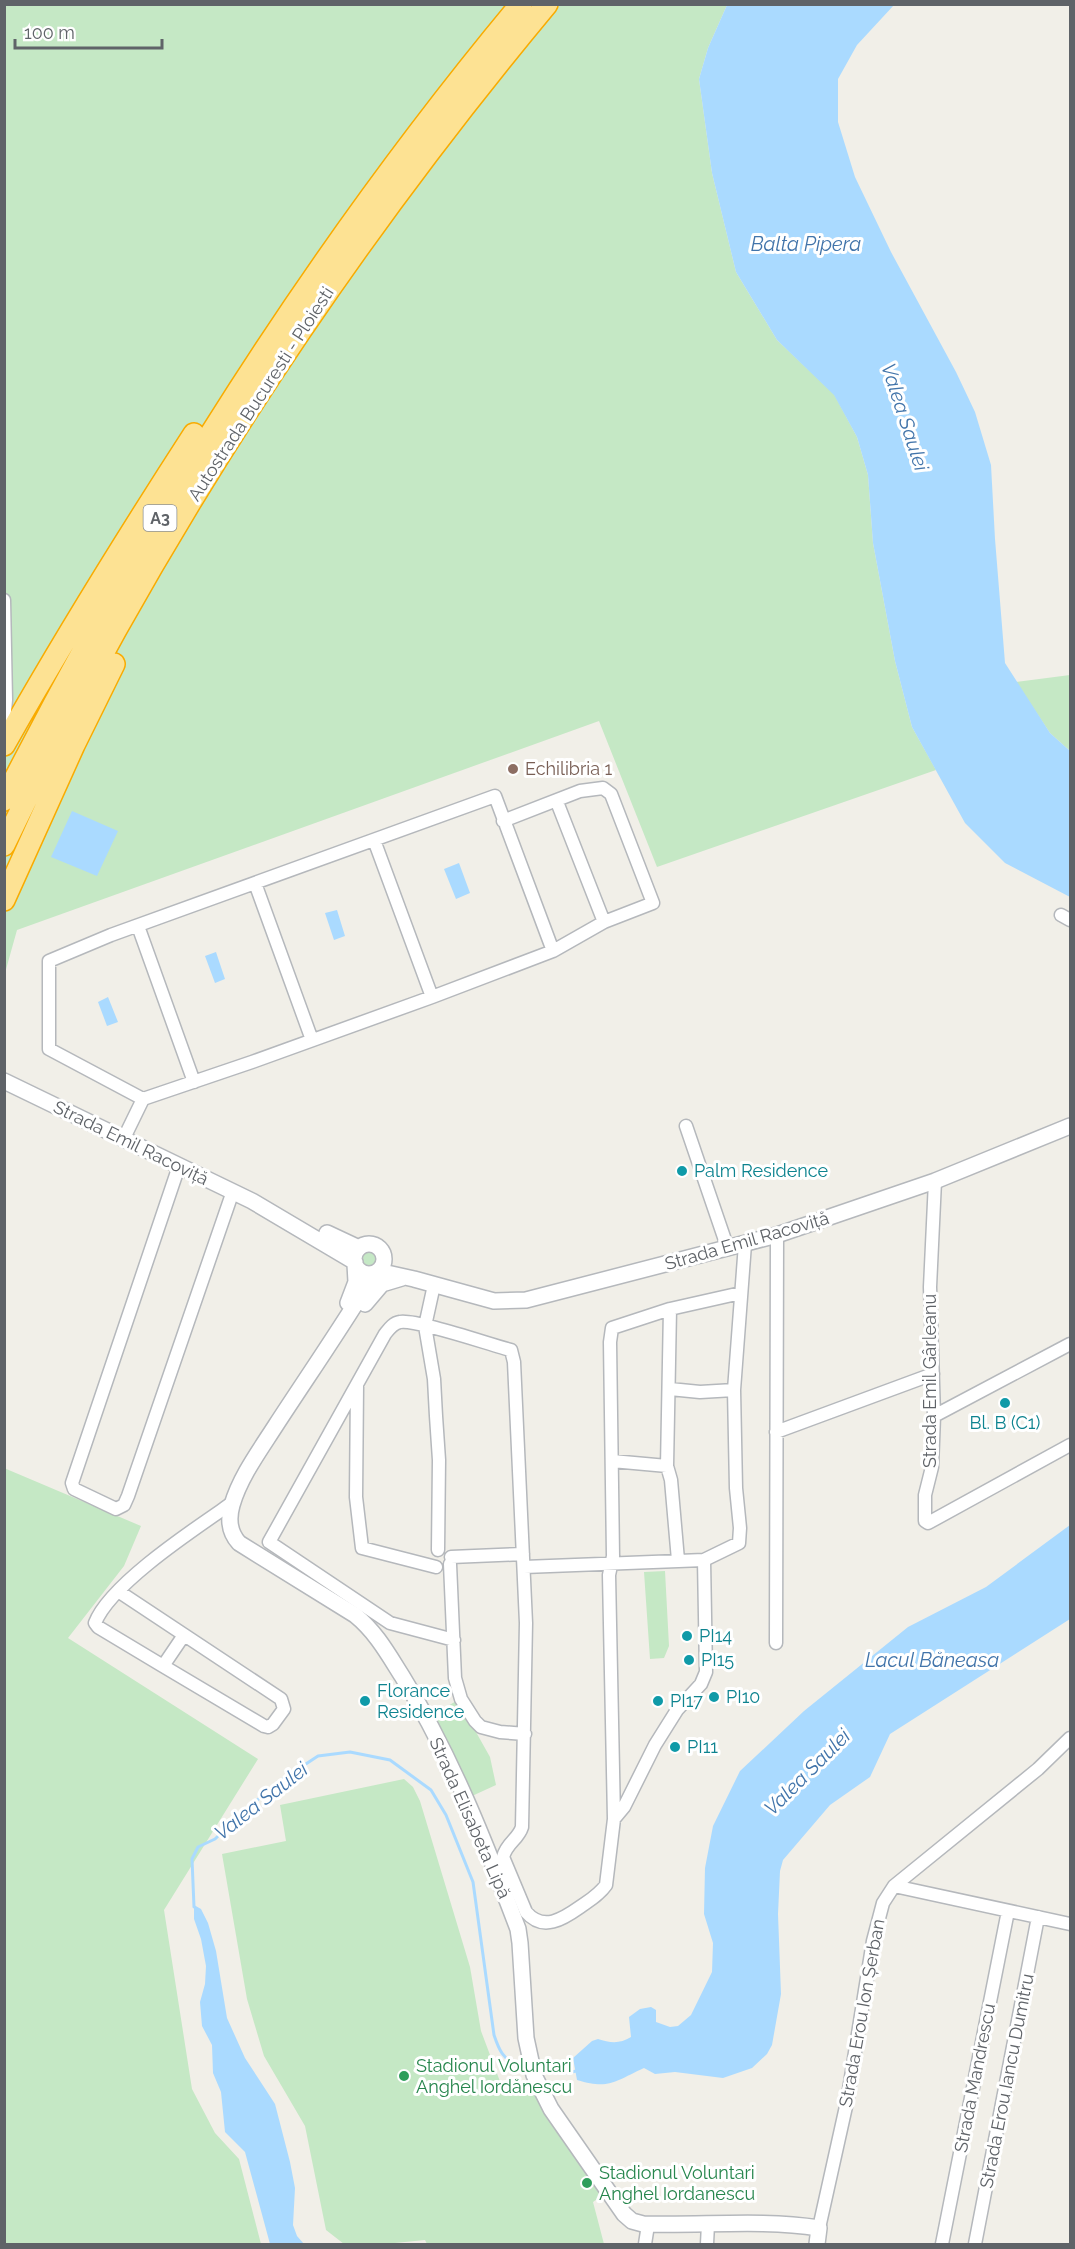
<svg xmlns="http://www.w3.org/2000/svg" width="1075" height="2249" viewBox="0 0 1075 2249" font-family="Raleway,sans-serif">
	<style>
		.green { fill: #c5e8c5 }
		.water { fill: #aadaff }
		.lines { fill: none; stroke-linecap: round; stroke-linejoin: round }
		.stream { stroke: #aadaff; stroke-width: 3 }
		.minor-casing { stroke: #b5b8bc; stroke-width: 15 }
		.tertiary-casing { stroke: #b5b8bc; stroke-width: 18 }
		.motorway-casing { stroke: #f9ab00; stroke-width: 24 }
		.minor { stroke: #fff; stroke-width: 12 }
		.tertiary { stroke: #fff; stroke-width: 15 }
		.motorway { stroke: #fde293; stroke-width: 21 }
		.education-dot { fill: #8d6e63; stroke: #fff; stroke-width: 2 }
		.culture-dot { fill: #0f9aa8; stroke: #fff; stroke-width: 2 }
		.leisure-dot { fill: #2e9e5b; stroke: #fff; stroke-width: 2 }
		.labels { text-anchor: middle; stroke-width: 6; stroke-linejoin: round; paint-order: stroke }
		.shield { fill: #fff; stroke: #8f9295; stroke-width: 1.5 }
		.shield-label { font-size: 16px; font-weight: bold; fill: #5f6368 }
		.street-label { font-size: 18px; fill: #5f6368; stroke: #fff }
		.education-label { font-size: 18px; fill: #785e54; stroke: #fff; text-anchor: start }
		.culture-label { font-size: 18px; fill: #0d838f; stroke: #fff; text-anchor: start }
		.leisure-label { font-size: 18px; fill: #27864d; stroke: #fff; text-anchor: start }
		.water-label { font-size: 20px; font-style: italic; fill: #4174aa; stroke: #fff }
	</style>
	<rect width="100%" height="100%" fill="#f1efe8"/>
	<path class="green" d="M 5,5 L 727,5 L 708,48 L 699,79 L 712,173 L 736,272 L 777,340 L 834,394 L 857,437 L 868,475 L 873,543 L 895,661 L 912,727 L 936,770 L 657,867 L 599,721 L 17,930 L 5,973 Z
		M 1070,675 L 1070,751 L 1050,733 L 1016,682 Z
		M360 1259a9 9 0 1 1 18 0a9 9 0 1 1-18 0Z
		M 4,1468 L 141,1526 L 124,1566 L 68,1638 L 258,1759 L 164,1910 L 192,2089 L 215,2133 L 239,2159 L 261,2244 L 5,2244 Z
		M 665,1571 L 669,1646 L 664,1658 L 650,1659 L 644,1572 Z
		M 458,1700 L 490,1757 L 496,1785 L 472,1796 L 434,1714 Z
		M 404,1779 L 413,1787 L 420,1801 L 470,1967 L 481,2031 L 504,2092 L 525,2080 L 607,2192 L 593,2202 L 604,2244 L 427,2244 L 425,2240 L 385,2244 L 344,2244 L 326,2230 L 305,2126 L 264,2056 L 247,1999 L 222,1854 L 286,1841 L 280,1805 Z"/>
	<path class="water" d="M 727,5 L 894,5 L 857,45 L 838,79 L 838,122 L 855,177 L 891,252 L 956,372 L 975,412 L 991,465 L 995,539 L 1005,663 L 1050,733 L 1070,751 L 1070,897 L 1005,863 L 965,823 L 912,727 L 895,661 L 873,543 L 868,475 L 857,437 L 834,395 L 777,340 L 736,272 L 712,173 L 699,79 L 708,48 Z
		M 72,811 L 118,831 L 97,876 L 51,857 Z
		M 459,863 L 470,893 L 456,899 L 444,869 Z
		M 337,910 L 345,936 L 334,940 L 325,913 Z
		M 216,952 L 225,979 L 215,983 L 205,956 Z
		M 108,997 L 118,1022 L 107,1026 L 98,1002 Z
		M 1070,1525 L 1070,1619 L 890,1734 L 870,1777 L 830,1805 L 783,1860 L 780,1871 L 778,1914 L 781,1994 L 772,2045 L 767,2054 L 752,2068 L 723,2078 L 675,2072 L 655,2074 L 644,2068 C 615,2081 610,2090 577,2080 L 573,2058 L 592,2041 L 598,2039 C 610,2043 620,2044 631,2037 L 629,2017 L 640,2009 L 651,2007 L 656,2010 L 656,2022 L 670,2027 L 678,2026 L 691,2015 L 712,1972 L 713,1943 L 704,1914 L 705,1868 L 713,1826 L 740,1771 L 804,1711 L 908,1627 L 986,1587 Z
		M 194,1905 L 201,1909 L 208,1923 L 216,1951 L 227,2018 L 245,2058 L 275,2104 L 290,2162 L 295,2188 L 293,2225 L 297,2236 L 304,2244 L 270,2244 L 245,2152 L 225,2132 L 221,2092 L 213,2073 L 212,2045 L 202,2026 L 200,2002 L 205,1984 L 206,1966 L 201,1939 L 194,1919 Z"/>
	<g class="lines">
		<path class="stream" d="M 194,1907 L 192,1859 L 198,1847 L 215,1839 L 245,1810 L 283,1779 L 318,1756 L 350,1752 L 390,1760 L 431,1790 L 446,1815 L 473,1882 L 494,2035 C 499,2050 503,2059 517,2065
			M 564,2073 L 577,2071"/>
		<defs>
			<path id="minor" d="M 4,600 L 6,700 L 4,721
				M 557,802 L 604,922
				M 374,840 L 432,997
				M 255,883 L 312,1040
				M 1061,915 L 1070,920
				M 138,926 L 194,1082
				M 143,1099 L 49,1049 L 49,961 L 111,935 L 495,796 L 553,951
				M 686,1126 L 728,1249
				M 123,1140 L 143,1099 L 252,1062 L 432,997 L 553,951 L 604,922 L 653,903 L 611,794 L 603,788 L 580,791 L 503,821
				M 179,1166 L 72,1483 L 74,1489 L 116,1509 L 124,1505 L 128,1496 L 233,1191
				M 935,1181 L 930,1287 L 934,1416 L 932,1467 L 925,1495 L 925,1521 L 928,1523 L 1070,1445
				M 434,1285 L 425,1326 L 434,1379 L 436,1416 L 439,1460 L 438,1550
				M 670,1309 L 667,1466 L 671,1480 L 678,1560
				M 357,1385 L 356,1497 L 362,1548 L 436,1567
				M 670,1389 L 700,1392 L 734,1390
				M 934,1416 L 1070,1344
				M 776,1432 L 933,1374
				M 612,1461 L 667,1466
				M 451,1557 L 523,1554
				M 450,1564 L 455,1678 L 461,1699 L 475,1721 L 481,1727 L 500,1732 L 525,1734
				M 524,1567 L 704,1560 L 739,1543 L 740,1528 L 736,1488 L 734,1390 L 745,1244
				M 118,1591 L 281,1699 L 284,1709 L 273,1724 L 268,1727 L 264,1726 L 163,1666
				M 184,1635 L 163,1666 L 98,1627 L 95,1623 C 110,1584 196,1528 232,1503
				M 454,1640 L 390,1623 L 269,1542 L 385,1334 C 389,1329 393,1323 400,1322 C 416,1319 491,1345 511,1350 L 514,1362 L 526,1623 L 522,1827 C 518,1840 507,1842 503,1857 L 526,1912 C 543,1932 563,1919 580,1907 C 590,1900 599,1895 606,1885 L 614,1819 L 609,1575 L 613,1556 L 610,1342 L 612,1328 L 670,1309 L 741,1293
				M 776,1643 L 777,1235
				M 614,1819 L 624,1807 L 655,1745 L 677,1710 L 701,1684 L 706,1672 L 704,1560
				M 894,1886 L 1070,1924
				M 819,2228 L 847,2102 L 873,1941 L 883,1903 L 894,1886 L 1038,1769 L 1070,1738
				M 645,2244 L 648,2225
				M 707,2244 L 708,2224
				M 942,2244 L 1008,1911
				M 975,2244 L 1038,1917"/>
			<path id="tertiary" d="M 4,1081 L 252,1201 L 355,1262
				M 327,1233 L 359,1248
				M354 1259a15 15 0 1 1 30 0a15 15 0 1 1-30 0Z
				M 378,1271 L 414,1279 L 494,1301 L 526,1300 L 777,1235 L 935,1181 L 1070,1126
				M 371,1274 L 366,1287 C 337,1334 306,1379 276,1425 C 260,1450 240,1477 232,1505 C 228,1519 229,1532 239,1543 L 355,1615 C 376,1632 388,1654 402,1676 C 451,1755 485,1842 518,1929 L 520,1943 L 526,2038 L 534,2075 L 551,2109 L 624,2214 L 632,2221 L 643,2224 C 702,2226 761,2219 819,2228 L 817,2244
				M 348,1303 L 356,1282 L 355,1264
				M 365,1304 L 382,1284 L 402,1278"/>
			<path id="motorway" d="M 4,745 C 64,639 128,536 194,434
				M 4,800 C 148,517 318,248 521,4
				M 4,845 C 149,544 333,261 547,4
				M 4,900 L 74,745 L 114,664"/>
		</defs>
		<use href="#minor" class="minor-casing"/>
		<use href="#tertiary" class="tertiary-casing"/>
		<use href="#motorway" class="motorway-casing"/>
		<use href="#minor" class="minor"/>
		<use href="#tertiary" class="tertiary"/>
		<use href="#motorway" class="motorway"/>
	</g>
	<circle class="education-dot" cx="513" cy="769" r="6"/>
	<g class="culture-dot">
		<circle cx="682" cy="1171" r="6"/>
		<circle cx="1005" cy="1403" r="6"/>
		<circle cx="687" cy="1636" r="6"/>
		<circle cx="689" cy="1660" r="6"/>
		<circle cx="714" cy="1697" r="6"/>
		<circle cx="365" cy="1701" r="6"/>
		<circle cx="658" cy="1701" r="6"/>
		<circle cx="675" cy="1747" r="6"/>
	</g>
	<g class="leisure-dot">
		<circle cx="404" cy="2076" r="6"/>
		<circle cx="587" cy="2183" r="6"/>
	</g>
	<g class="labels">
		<rect class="shield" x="143.5" y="505" width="33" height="26" rx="4.5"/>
		<g class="shield-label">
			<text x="160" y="524">A3</text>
		</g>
		<g class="street-label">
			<text transform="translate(261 394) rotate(-57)" y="6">Autostrada Bucuresti - Ploiesti</text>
			<text transform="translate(131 1143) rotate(26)" y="6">Strada Emil Racoviță</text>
			<text transform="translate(747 1241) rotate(-16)" y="6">Strada Emil Racoviță</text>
			<text transform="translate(930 1381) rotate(-90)" y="6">Strada Emil Gârleanu</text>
			<text transform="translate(470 1818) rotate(66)" y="6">Strada Elisabeta Lipă</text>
			<text transform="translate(862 2013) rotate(-80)" y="6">Strada Erou Ion Șerban</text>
			<text transform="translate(975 2078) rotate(-79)" y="6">Strada Mandrescu</text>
			<text transform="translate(1007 2081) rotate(-79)" y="6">Strada Erou Iancu Dumitru</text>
		</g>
		<g class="education-label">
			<text x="525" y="775">Echilibria 1</text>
		</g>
		<g class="culture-label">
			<text x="694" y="1177">Palm Residence</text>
			<text x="1005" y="1429" text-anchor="middle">Bl. B (C1)</text>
			<text x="699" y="1642">PI14</text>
			<text x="701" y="1666">PI15</text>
			<text x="377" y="1697">Florance<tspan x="377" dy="21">Residence</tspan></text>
			<text x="726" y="1703">PI10</text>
			<text x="670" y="1707">PI17</text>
			<text x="687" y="1753">PI11</text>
		</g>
		<g class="leisure-label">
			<text x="416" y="2072">Stadionul Voluntari<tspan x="416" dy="21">Anghel Iordănescu</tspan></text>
			<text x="599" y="2179">Stadionul Voluntari<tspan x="599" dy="21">Anghel Iordanescu</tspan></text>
		</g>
		<g class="water-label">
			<text x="806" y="251">Balta Pipera</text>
			<text transform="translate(905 417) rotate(72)" y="7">Valea Saulei</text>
			<text x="932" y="1667">Lacul Băneasa</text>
			<text transform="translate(807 1772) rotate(-45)" y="7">Valea Saulei</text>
			<text transform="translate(261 1801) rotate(-38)" y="7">Valea Saulei</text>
		</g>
	</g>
	<rect width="1075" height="2249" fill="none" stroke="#5f6368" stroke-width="12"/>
	<path d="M15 39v9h147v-9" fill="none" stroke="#5f6368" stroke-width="3"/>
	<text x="24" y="39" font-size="18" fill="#5f6368" stroke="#ffffff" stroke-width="4.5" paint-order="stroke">100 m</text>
</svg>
